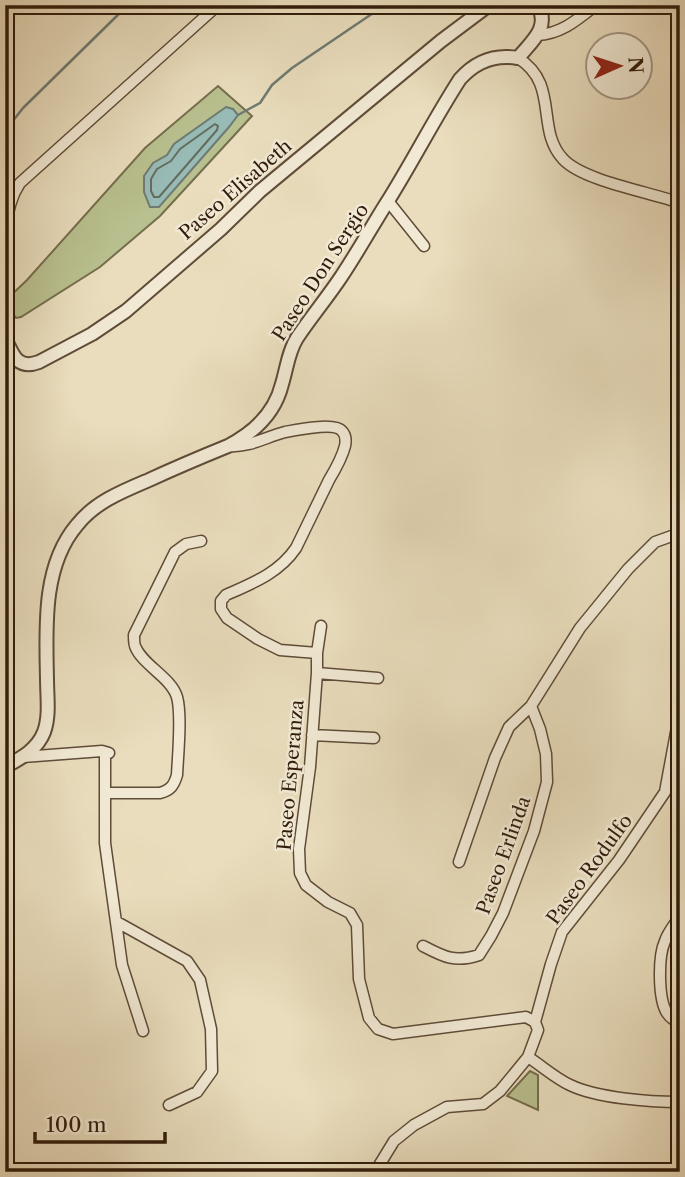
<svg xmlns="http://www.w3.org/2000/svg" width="685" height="1177" viewBox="0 0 685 1177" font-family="'Libre Caslon Text',serif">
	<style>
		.green { fill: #b9c08f; stroke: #756e4d; stroke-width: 2 }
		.water { fill: #98bbb6; stroke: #6f7b72; stroke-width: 2 }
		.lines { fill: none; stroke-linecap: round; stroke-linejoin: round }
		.shore { stroke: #646c60; stroke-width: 2 }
		.stream { stroke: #6f7b72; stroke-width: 2.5 }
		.minor-casing { stroke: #5f4c38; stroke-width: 13 }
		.tertiary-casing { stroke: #5f4c38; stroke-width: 16 }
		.minor { stroke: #f1e9d4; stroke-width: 10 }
		.tertiary { stroke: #f1e9d4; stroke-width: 12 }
		.labels { text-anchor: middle; stroke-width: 5; stroke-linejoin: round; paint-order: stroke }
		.street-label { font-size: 19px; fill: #311c0b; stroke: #f1e9d4 }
	</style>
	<rect width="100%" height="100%" fill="#e9ddbd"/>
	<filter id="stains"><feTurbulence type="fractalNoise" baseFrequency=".00286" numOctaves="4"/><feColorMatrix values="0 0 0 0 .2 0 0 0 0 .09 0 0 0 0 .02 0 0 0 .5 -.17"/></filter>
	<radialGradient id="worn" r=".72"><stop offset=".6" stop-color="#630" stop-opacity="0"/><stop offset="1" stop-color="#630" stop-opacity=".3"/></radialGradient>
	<path class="green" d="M 218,86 L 252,116 L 160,216 L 100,267 L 21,317 L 16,318 L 5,301 L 27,280 L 145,148 Z
		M 530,1071 L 538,1075 L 538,1110 L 507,1096 Z"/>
	<path class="water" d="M 226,107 L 233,109 L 238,115 L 229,127 L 159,207 L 150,207 L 144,192 L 144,176 L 153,163 L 167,155 L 174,144 Z"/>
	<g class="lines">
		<path class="shore" d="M 215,124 L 218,126 L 217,130 L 159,197 L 154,197 L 151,191 L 151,179 L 157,169 L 171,161 L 180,149 Z"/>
		<path class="stream" d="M 238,115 L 260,103 L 272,85 L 292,68 L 385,5
			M 5,131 L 23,108 L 128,5
			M 5,317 L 11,314"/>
		<defs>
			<path id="minor" d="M 537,35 C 561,34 577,20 596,5
				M 518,58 C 560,84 535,129 563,159 C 583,181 650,192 680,203
				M 388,201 L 424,246
				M 5,230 C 8,213 10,198 20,183 L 218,5
				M 228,446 C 248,448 266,437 285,432 C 296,430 335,422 342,431 C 346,435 346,441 345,446 C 342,458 335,470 329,480 C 318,503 307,525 296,548 C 279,573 253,583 226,595 L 221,601 L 221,609 L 227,618 L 258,639 L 280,650 L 317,653
				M 321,626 L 317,653 L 317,673 L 310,767 L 299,849 L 300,873 L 306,885 L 328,902 L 350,913 L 357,925 L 359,979 L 369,1018 L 378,1029 L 393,1034 L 526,1017 L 535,1022
				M 317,673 L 378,678
				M 312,735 L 374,738
				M 105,752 L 105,843 L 109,872 L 122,965 L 143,1031
				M 23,757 L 102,751 L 109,753
				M 105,793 L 160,793 C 171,790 174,785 177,775 C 178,754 182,715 177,697 C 171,677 142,665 135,646 C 134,645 134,636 134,635 L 175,552 L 186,544 L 201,541
				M 459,862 L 495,758 L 509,727 L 531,706 L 580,628 L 628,569 L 655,542 L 680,533
				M 680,916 C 675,924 668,932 665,941 C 658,956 658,999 667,1013 C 670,1018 674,1020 680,1023
				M 117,922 L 187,961 L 200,980 L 211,1029 L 212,1071 L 197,1092 L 169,1105
				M 423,946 C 444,957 455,963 479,955 L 491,936 L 503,913 L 534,831 L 547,782 L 546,754 L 540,729 L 531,706
				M 528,1057 C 542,1066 555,1078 570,1085 C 597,1098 649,1102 680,1102
				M 375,1172 L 394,1141 L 414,1125 L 447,1107 L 483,1104 L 500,1091 L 528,1057 L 538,1030 L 535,1022 L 551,964 L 562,932 L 619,860 L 665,792 L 680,711"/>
			<path id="tertiary" d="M 5,338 C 13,355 17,370 39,362 L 92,334 L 126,311 L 221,229 L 260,191 L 441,41 L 489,5
				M 5,767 C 21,758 37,750 44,732 C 50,716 47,696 47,679 C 46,628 42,566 77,525 C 95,502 123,491 149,480 C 175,468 201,457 228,446 C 253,433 275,413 282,384 C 287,368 288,352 297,338 C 311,317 327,298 341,277 C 357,253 371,228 386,204 C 412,163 434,119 460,79 C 476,61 495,54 518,58 C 532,41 550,28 538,5"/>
		</defs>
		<use href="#minor" class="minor-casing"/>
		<use href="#tertiary" class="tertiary-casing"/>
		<use href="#minor" class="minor"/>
		<use href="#tertiary" class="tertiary"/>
	</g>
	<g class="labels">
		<g class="street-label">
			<text transform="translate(235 189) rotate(-41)" y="7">Paseo Elisabeth</text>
			<text transform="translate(320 272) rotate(-57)" y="7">Paseo Don Sergio</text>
			<text transform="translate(290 775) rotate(-85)" y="7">Paseo Esperanza</text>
			<text transform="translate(503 855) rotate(-70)" y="7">Paseo Erlinda</text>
			<text transform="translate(589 869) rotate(-54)" y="7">Paseo Rodulfo</text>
		</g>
	</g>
	<rect width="685" height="1177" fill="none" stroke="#e9ddbd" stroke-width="28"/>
	<rect x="7" y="7" width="671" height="1163" fill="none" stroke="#311c0b" stroke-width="3.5"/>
	<rect x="14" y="14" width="657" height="1149" fill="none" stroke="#311c0b" stroke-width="2"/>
	<g transform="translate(619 66) rotate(87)"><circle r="33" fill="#f1e9d4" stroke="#a49784" stroke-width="2"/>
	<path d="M0-5L12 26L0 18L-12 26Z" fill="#8f2418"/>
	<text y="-10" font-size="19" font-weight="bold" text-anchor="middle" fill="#311c0b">N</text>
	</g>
	<path d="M35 1132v10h130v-10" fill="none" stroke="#311c0b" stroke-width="3.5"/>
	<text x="46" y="1132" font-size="21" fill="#311c0b" stroke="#f1e9d4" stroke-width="5" paint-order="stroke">100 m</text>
	<rect width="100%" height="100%" filter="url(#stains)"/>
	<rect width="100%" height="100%" fill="url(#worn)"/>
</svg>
